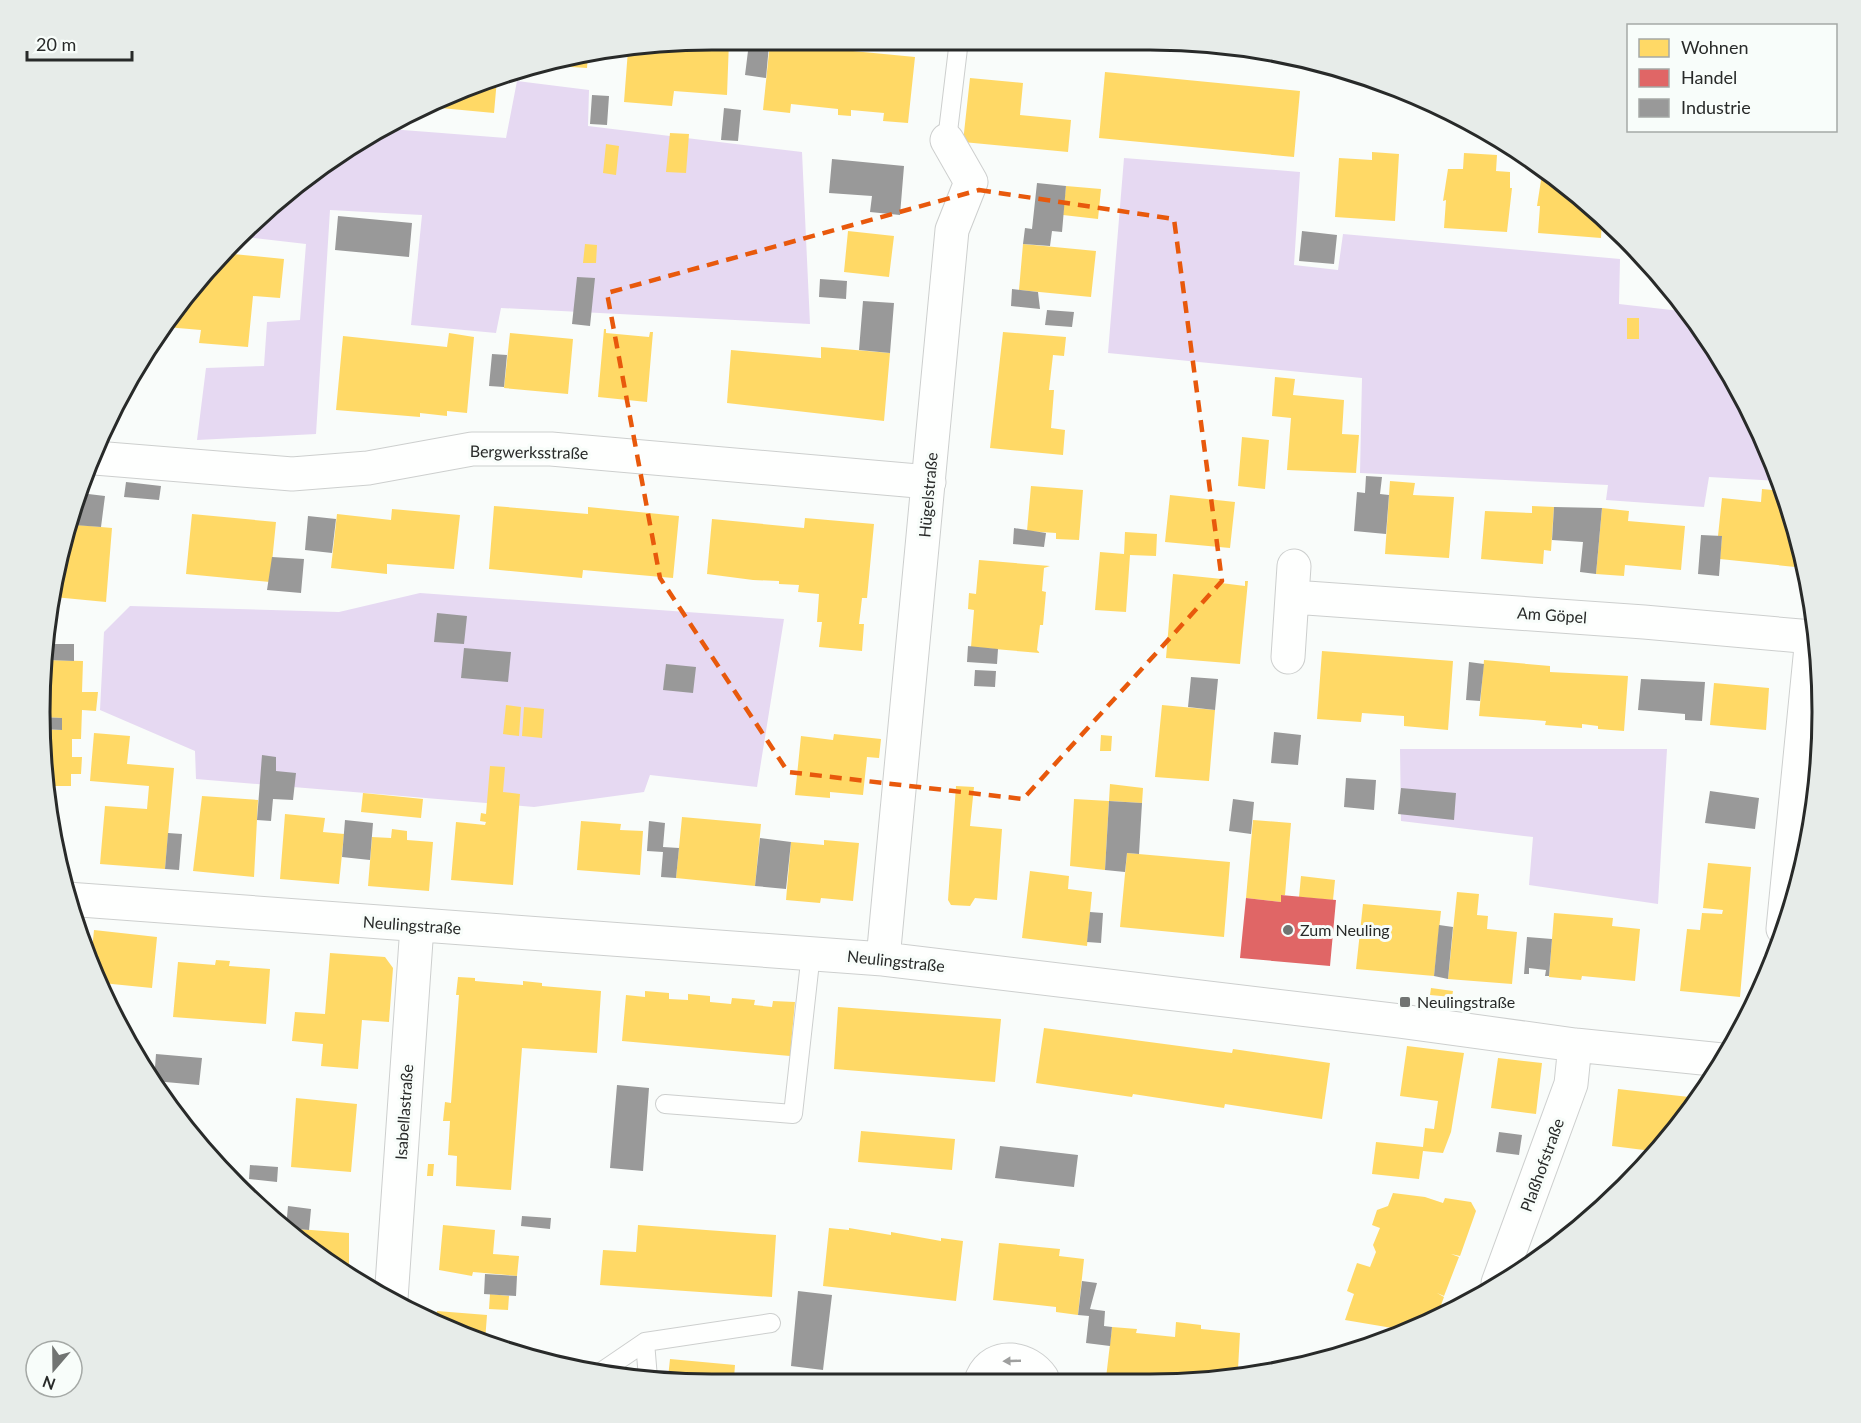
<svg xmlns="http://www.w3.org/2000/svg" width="1861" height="1423" viewBox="0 0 1861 1423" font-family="Lato,sans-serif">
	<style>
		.green { fill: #e6d9f2 }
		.homes { fill: #ffd966 }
		.shops { fill: #e06666 }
		.industry { fill: #999 }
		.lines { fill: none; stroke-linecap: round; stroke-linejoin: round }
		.lane-casing { stroke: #cdcfce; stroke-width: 20 }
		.street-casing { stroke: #cdcfce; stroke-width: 35 }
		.lane { stroke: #fefffe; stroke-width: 18 }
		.street { stroke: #fefffe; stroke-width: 33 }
		.oneway { fill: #9e9f9e }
		.marked { fill: none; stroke: #e8590c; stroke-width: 4.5; stroke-dasharray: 12 8; stroke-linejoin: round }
		.poi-dot { fill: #717472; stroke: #f8fdfa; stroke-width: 2 }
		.labels { text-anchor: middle; stroke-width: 6; stroke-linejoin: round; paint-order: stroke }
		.street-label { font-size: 16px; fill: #282a29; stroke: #f8fdfa }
		.poi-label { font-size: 16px; fill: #282a29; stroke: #f8fdfa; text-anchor: start }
		.rim { fill: none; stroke: #282a29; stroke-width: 3 }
	</style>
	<rect width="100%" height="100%" fill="#f9fcfa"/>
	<path class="green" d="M 517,81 L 589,90 L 588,126 L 802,152 L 810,324 L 501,308 L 496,333 L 411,325 L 422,215 L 330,210 L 316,434 L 197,440 L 206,368 L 264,366 L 267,322 L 300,320 L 306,244 L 236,236 L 377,128 L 506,138 Z
		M 1124,158 L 1300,172 L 1294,265 L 1338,270 L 1343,234 L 1620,259 L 1619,304 L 1689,312 C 1722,355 1763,429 1779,481 L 1709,477 L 1704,507 L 1606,500 L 1608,485 L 1360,473 L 1362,378 L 1108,353 Z
		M 420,593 L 784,619 L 757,787 L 650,775 L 644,792 L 534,807 L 196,779 L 195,751 L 100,710 L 104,632 L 130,606 L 339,612 Z
		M 1400,749 L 1667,749 L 1658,904 L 1529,885 L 1533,837 L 1401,821 Z"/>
	<path class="homes" d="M 712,39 L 729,41 L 727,95 L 674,91 L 672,106 L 624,102 L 628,50 Z
		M 770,43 L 915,57 L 908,123 L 883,121 L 884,113 L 851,110 L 851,116 L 838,115 L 838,109 L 791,104 L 790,113 L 763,110 Z
		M 588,55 L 587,68 L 556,66 L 556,60 Z
		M 1105,72 L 1300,91 L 1294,157 L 1099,138 Z
		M 970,78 L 1023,83 L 1020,115 L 1071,120 L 1068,152 L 963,142 Z
		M 497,79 L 494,113 L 430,107 L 430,112 L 419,111 Z
		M 670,133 L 689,134 L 686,173 L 666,172 Z
		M 606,144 L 619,146 L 616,175 L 603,173 Z
		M 1372,152 L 1399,154 L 1395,221 L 1335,217 L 1339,158 L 1372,160 Z
		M 1464,153 L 1497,155 L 1496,171 L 1510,172 L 1510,188 L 1512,188 L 1507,232 L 1444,228 L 1446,200 L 1443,201 L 1448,169 L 1463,169 Z
		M 1542,174 L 1553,174 L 1559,178 L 1602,218 L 1601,238 L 1538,233 L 1540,206 L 1537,206 Z
		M 1066,186 L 1101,189 L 1098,219 L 1063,215 Z
		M 848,231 L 894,236 L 889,277 L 844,272 Z
		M 585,244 L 597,245 L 596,263 L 583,263 Z
		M 1023,244 L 1096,251 L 1091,297 L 1019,290 Z
		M 223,253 L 284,259 L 280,298 L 253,296 L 248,347 L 199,343 L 201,330 L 166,327 Z
		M 1627,318 L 1639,318 L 1639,339 L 1627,339 Z
		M 604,329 L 606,329 L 606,333 L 649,337 L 650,332 L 653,332 L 647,402 L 598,397 Z
		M 1003,332 L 1066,337 L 1064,356 L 1053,355 L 1049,390 L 1054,390 L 1051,428 L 1065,430 L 1063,455 L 990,448 Z
		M 449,333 L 474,337 L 467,413 L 447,411 L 447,416 L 420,413 L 420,417 L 336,410 L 343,336 L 447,347 Z
		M 510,333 L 573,339 L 568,394 L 504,388 Z
		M 821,347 L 890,353 L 884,421 L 727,403 L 731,350 L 821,358 Z
		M 1275,377 L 1295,379 L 1293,395 L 1344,400 L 1342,434 L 1359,435 L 1356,473 L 1287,470 L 1291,418 L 1272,416 Z
		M 1242,437 L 1269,440 L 1265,489 L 1238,486 Z
		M 1390,481 L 1415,483 L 1413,495 L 1454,497 L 1449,558 L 1385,554 Z
		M 1031,486 L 1083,490 L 1079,540 L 1056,539 L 1056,533 L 1027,531 Z
		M 1762,489 L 1782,491 L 1805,568 L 1720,559 L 1722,536 L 1718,536 L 1722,498 L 1761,502 Z
		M 1170,495 L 1235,502 L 1230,548 L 1165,542 Z
		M 494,506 L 588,514 L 588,507 L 679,516 L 673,578 L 583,570 L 582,578 L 489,569 Z
		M 1532,506 L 1554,507 L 1551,551 L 1544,550 L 1543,564 L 1481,559 L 1485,511 L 1532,513 Z
		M 1602,508 L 1629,511 L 1628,521 L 1685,526 L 1681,570 L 1625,565 L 1624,576 L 1596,574 Z
		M 392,509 L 460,515 L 454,569 L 387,564 L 387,574 L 331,568 L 337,514 L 391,520 Z
		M 192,514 L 276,522 L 270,582 L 186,574 Z
		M 805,518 L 874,524 L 867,598 L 862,598 L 859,624 L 864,624 L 862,651 L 819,647 L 822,622 L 817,622 L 819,594 L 798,592 L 799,585 L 779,584 L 779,581 L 753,580 L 707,574 L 712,519 L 804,528 Z
		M 67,524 L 112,528 L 106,602 L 54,597 L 62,538 Z
		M 1125,532 L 1157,534 L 1156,556 L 1130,555 L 1126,612 L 1095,610 L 1100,552 L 1124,554 Z
		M 979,560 L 1050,566 L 1044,568 L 1042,591 L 1046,592 L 1043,625 L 1040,625 L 1037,650 L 1040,653 L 971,647 L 974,610 L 968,609 L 969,593 L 976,594 Z
		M 1173,574 L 1222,579 L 1221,583 L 1245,586 L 1245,581 L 1248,581 L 1240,664 L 1166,658 Z
		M 1322,651 L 1453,661 L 1448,730 L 1404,726 L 1404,716 L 1362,713 L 1361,722 L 1317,719 Z
		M 46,660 L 83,661 L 82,692 L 98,692 L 96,711 L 82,710 L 81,739 L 72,739 L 72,757 L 82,757 L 81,774 L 71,774 L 71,786 L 46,786 L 41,729 L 62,730 L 62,718 L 40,717 Z
		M 1484,660 L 1550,666 L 1550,672 L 1628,676 L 1624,731 L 1598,729 L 1598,726 L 1582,724 L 1582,728 L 1545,725 L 1546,721 L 1479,716 Z
		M 1714,683 L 1769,688 L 1766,730 L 1710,725 Z
		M 506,705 L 521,707 L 519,736 L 503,734 Z
		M 1162,705 L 1215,710 L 1209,781 L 1155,777 Z
		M 524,707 L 544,709 L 542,738 L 522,736 Z
		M 94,733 L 130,736 L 127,764 L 174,768 L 165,869 L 100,864 L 105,806 L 147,809 L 149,786 L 90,781 Z
		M 834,734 L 881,739 L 879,758 L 867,757 L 863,795 L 830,792 L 830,798 L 795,795 L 801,736 L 833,740 Z
		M 1101,735 L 1112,736 L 1111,751 L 1100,751 Z
		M 490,766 L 505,767 L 503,792 L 520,794 L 513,885 L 451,880 L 456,822 L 485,825 L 486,822 L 480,821 L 481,813 L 486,814 Z
		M 1110,784 L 1143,788 L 1142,803 L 1109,801 Z
		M 956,786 L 974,787 L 970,826 L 1002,829 L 997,900 L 975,898 L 970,906 L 951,905 L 948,900 Z
		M 363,793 L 423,799 L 421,818 L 361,812 Z
		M 202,796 L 258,800 L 254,877 L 193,871 Z
		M 1074,799 L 1109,801 L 1105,870 L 1070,866 Z
		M 285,814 L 325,818 L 323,832 L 344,834 L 339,884 L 280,879 Z
		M 682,817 L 761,824 L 755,886 L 676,878 Z
		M 1253,820 L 1291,823 L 1285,895 L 1281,895 L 1281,902 L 1246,898 Z
		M 581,821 L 621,824 L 620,830 L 643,831 L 640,875 L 577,870 Z
		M 392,829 L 407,831 L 407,840 L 433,842 L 429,891 L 368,886 L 372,837 L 391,838 Z
		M 824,840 L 859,843 L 853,901 L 821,898 L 820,903 L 786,900 L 791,842 L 824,845 Z
		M 1127,853 L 1230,862 L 1224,937 L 1120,927 Z
		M 1708,863 L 1751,867 L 1740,997 L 1680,991 L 1687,929 L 1700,930 L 1702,913 L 1722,914 L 1723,910 L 1703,908 Z
		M 1030,871 L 1069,876 L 1068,889 L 1092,892 L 1087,946 L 1022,938 Z
		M 1301,876 L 1335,880 L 1333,900 L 1299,897 Z
		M 1457,892 L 1479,894 L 1477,915 L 1488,916 L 1487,929 L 1517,932 L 1512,984 L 1448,979 Z
		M 1363,904 L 1441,911 L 1434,976 L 1356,969 Z
		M 1554,913 L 1613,918 L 1612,926 L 1640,929 L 1635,981 L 1582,976 L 1581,980 L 1549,977 Z
		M 94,930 L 157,937 L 152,988 L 102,983 L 91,961 Z
		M 330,953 L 385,957 L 393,968 L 389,1022 L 362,1020 L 358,1069 L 321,1066 L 323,1044 L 292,1041 L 295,1012 L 325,1014 Z
		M 216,960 L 230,961 L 229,966 L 270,969 L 266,1024 L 173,1017 L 178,962 L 215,965 Z
		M 458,977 L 475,978 L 475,981 L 523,985 L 523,981 L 542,983 L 542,986 L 601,991 L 597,1053 L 522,1048 L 511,1190 L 456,1186 L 457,1156 L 448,1155 L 450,1121 L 443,1121 L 445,1102 L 451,1103 L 459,995 L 456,995 Z
		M 1431,988 L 1453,991 L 1452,997 L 1430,995 Z
		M 645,991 L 669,993 L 669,999 L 688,1000 L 688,994 L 710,996 L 710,1002 L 731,1004 L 732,998 L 755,1000 L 754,1005 L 772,1007 L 773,1001 L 795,1002 L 790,1056 L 622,1041 L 626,995 L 645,997 Z
		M 838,1007 L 1001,1019 L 995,1082 L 834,1069 Z
		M 1044,1028 L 1232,1053 L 1233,1049 L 1330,1063 L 1322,1119 L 1225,1104 L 1224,1108 L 1133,1094 L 1132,1097 L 1036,1083 Z
		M 1407,1046 L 1464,1053 L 1451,1132 L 1443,1153 L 1423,1151 L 1419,1179 L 1372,1174 L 1376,1142 L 1423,1147 L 1425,1128 L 1434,1129 L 1438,1101 L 1400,1096 Z
		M 1498,1058 L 1542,1063 L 1536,1114 L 1491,1108 Z
		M 1618,1089 L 1698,1098 L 1658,1147 L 1652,1146 L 1652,1151 L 1612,1146 Z
		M 296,1098 L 357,1104 L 351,1172 L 291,1167 Z
		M 861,1131 L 955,1139 L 952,1170 L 858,1162 Z
		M 428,1164 L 434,1164 L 433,1176 L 427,1176 Z
		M 1393,1193 L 1425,1197 L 1443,1203 L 1445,1198 L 1471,1202 L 1476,1211 L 1460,1256 L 1451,1254 L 1459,1257 L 1444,1296 L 1437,1293 L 1444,1297 L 1438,1313 L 1404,1330 L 1345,1320 L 1354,1294 L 1347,1291 L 1357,1263 L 1370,1267 L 1376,1252 L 1373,1245 L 1380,1228 L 1372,1225 L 1377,1210 L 1388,1206 Z
		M 443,1225 L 495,1230 L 493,1254 L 519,1256 L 517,1276 L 473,1272 L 472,1276 L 439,1270 Z
		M 638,1225 L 776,1235 L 772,1297 L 600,1285 L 603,1250 L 636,1252 Z
		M 286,1228 L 349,1233 L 349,1275 L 338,1271 Z
		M 829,1228 L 849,1230 L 849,1228 L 891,1235 L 891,1232 L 941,1241 L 941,1238 L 963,1241 L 956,1301 L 823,1286 Z
		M 999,1243 L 1060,1249 L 1059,1256 L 1084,1259 L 1078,1315 L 1056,1312 L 1056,1307 L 993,1300 Z
		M 490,1294 L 509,1296 L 508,1310 L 489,1309 Z
		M 437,1311 L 487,1315 L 485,1341 L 454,1333 L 436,1323 Z
		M 1176,1322 L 1201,1325 L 1201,1329 L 1240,1333 L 1238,1369 L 1236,1368 L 1234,1378 L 1106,1378 L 1112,1327 L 1137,1329 L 1136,1333 L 1175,1337 Z
		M 670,1359 L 735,1365 L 734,1378 L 668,1378 Z"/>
	<path class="shops" d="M 1281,895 L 1336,900 L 1330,966 L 1240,958 L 1246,898 L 1281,902 Z"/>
	<path class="industry" d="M 749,43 L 769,45 L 766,78 L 745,75 Z
		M 592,95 L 609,96 L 607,125 L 590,124 Z
		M 724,108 L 741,110 L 738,141 L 721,140 Z
		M 832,159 L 904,166 L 900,215 L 870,212 L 872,196 L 829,193 Z
		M 1037,183 L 1066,186 L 1062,232 L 1052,231 L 1050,246 L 1023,244 L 1025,228 L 1032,229 Z
		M 338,216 L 412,223 L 409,257 L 335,250 Z
		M 1302,231 L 1337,235 L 1334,264 L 1299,261 Z
		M 577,277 L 595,278 L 590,326 L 572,324 Z
		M 820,279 L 847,281 L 846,299 L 819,297 Z
		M 1012,289 L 1038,292 L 1040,309 L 1011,306 Z
		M 863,301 L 894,303 L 890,353 L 859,350 Z
		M 1047,310 L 1074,312 L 1072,327 L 1045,325 Z
		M 492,354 L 507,355 L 504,387 L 489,386 Z
		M 1366,476 L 1382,477 L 1380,494 L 1389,495 L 1386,534 L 1354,531 L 1357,492 L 1365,493 Z
		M 126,482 L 161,486 L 159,500 L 124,497 Z
		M 80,493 L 105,496 L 101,527 L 74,525 L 76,504 Z
		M 1554,507 L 1602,508 L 1596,574 L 1580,572 L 1583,542 L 1552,540 Z
		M 308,516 L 336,519 L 332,553 L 305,550 Z
		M 1014,528 L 1046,533 L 1044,547 L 1013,544 Z
		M 1701,535 L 1722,536 L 1719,576 L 1698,574 Z
		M 272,557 L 304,559 L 301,593 L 267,590 Z
		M 437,613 L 467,616 L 464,644 L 434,642 Z
		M 48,644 L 74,644 L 74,661 L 48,660 Z
		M 968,646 L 998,649 L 997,664 L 967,662 Z
		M 464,648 L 511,652 L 508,682 L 461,678 Z
		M 1469,662 L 1484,664 L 1480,701 L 1466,700 Z
		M 666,664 L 696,667 L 693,693 L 663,690 Z
		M 975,670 L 996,671 L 995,687 L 974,686 Z
		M 1191,677 L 1218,679 L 1215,710 L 1188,707 Z
		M 1641,679 L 1705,682 L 1702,721 L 1685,720 L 1685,714 L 1638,710 Z
		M 40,717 L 62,718 L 62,730 L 41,729 Z
		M 1274,732 L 1301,735 L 1298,765 L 1271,763 Z
		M 262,755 L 276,757 L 276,771 L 296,773 L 293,800 L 273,799 L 271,821 L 257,820 Z
		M 1346,778 L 1376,780 L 1374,810 L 1344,807 Z
		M 1401,788 L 1456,793 L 1454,820 L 1398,814 Z
		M 1710,791 L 1759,798 L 1755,829 L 1705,823 Z
		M 1233,799 L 1254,802 L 1251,834 L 1229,831 Z
		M 1109,801 L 1142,803 L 1139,854 L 1127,853 L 1125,872 L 1105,870 Z
		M 345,820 L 373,823 L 370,860 L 342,857 Z
		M 649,821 L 665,823 L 663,847 L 679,848 L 676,878 L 661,877 L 663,852 L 647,851 Z
		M 168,833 L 182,834 L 179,870 L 165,869 Z
		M 760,838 L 791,842 L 786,889 L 755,886 Z
		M 1090,912 L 1103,913 L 1101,943 L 1087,942 Z
		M 1439,925 L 1453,927 L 1448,979 L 1434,976 Z
		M 1527,937 L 1552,939 L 1549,976 L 1545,976 L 1546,970 L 1529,968 L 1529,974 L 1524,974 Z
		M 156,1054 L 202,1058 L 199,1085 L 154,1081 Z
		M 617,1085 L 649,1088 L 643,1171 L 610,1168 Z
		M 1499,1132 L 1522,1135 L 1519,1155 L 1496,1152 Z
		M 1000,1146 L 1078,1155 L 1074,1187 L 995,1178 Z
		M 250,1165 L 278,1167 L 277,1182 L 249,1179 Z
		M 288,1206 L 311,1209 L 309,1230 L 286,1228 Z
		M 522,1216 L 551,1218 L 550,1229 L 521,1226 Z
		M 485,1274 L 517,1276 L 516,1296 L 484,1294 Z
		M 1082,1281 L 1097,1283 L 1090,1309 L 1105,1311 L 1104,1326 L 1112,1327 L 1110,1346 L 1086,1343 L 1089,1316 L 1078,1315 Z
		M 798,1291 L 832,1295 L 823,1370 L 791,1366 Z
		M 1260,1363 L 1288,1366 L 1259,1373 Z"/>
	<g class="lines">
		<defs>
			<path id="lane" d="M 947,140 L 959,40
				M 665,1104 L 793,1114 L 811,953
				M 645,1342 L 648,1378
				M 601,1372 L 645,1342 L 771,1323"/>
			<path id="street" d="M 95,458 L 292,474 L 368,468 L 472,449 L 551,449 L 929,482
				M 1293,597 L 1644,622 L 1812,637
				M 1288,657 L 1294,566
				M 67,899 L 883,959 L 1400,1021 L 1575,1045 L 1722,1060
				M 1783,929 L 1812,637 L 1815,637
				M 883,959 L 952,230 L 971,182 L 947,140
				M 1498,1283 L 1571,1084 L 1575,1045
				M 391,1299 L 417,926
				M 982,1378 C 994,1351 1028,1357 1042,1378"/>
		</defs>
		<use href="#lane" class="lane-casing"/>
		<use href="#street" class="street-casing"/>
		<use href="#lane" class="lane"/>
		<use href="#street" class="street"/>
	</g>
	<defs><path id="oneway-solid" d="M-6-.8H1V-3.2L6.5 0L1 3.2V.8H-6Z" transform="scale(1.5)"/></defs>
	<use class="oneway" href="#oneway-solid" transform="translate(1012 1361) rotate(178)"/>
	<path class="marked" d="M 979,190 L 1174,219 L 1222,581 L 1023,799 L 788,772 L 660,578 L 607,293 Z"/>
	<g class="poi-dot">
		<circle cx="1288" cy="930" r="6"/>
		<rect x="1399" y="996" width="12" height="12" rx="3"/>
	</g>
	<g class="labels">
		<g class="street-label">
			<text transform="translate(529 452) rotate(1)" y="6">Bergwerksstraße</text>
			<text transform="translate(928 495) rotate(-85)" y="6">Hügelstraße</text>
			<text transform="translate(1552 615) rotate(4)" y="6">Am Göpel</text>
			<text transform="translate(412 925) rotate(4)" y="6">Neulingstraße</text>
			<text transform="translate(896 961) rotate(6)" y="6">Neulingstraße</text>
			<text transform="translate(404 1112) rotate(-86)" y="6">Isabellastraße</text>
			<text transform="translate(1542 1165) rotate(-70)" y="6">Plaßhofstraße</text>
		</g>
		<g class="poi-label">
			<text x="1300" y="936">Zum Neuling</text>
			<text x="1417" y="1008">Neulingstraße</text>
		</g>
	</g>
	<path d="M0 0H1861V1423H0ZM712 50H1150A662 662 0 0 1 1812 712V712A662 662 0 0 1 1150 1374H712A662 662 0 0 1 50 712V712A662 662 0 0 1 712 50Z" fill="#e7ece9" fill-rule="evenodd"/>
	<path class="rim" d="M712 50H1150A662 662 0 0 1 1812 712V712A662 662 0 0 1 1150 1374H712A662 662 0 0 1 50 712V712A662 662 0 0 1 712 50Z"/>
	<rect x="1627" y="24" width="210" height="108" fill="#f8fdfa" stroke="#a5a9a6" stroke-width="1.5"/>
	<rect x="1639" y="39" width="30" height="18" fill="#ffd966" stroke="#a5a9a6" stroke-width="1.5"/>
	<text x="1681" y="54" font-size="18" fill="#282a29">Wohnen</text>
	<rect x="1639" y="69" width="30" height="18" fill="#e06666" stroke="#a5a9a6" stroke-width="1.5"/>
	<text x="1681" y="84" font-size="18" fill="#282a29">Handel</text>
	<rect x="1639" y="99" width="30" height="18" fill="#999999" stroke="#a5a9a6" stroke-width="1.5"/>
	<text x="1681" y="114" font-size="18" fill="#282a29">Industrie</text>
	<g transform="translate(54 1369) rotate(200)"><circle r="28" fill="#f8fdfa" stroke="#a5a9a6" stroke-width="1.5"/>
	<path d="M0-4.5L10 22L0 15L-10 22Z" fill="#717472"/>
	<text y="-9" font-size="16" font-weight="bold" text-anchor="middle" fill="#282a29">N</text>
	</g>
	<path d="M27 51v9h105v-9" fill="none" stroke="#282a29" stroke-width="3"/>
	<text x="36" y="51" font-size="18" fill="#282a29" stroke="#f8fdfa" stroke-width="4.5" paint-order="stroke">20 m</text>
</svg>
